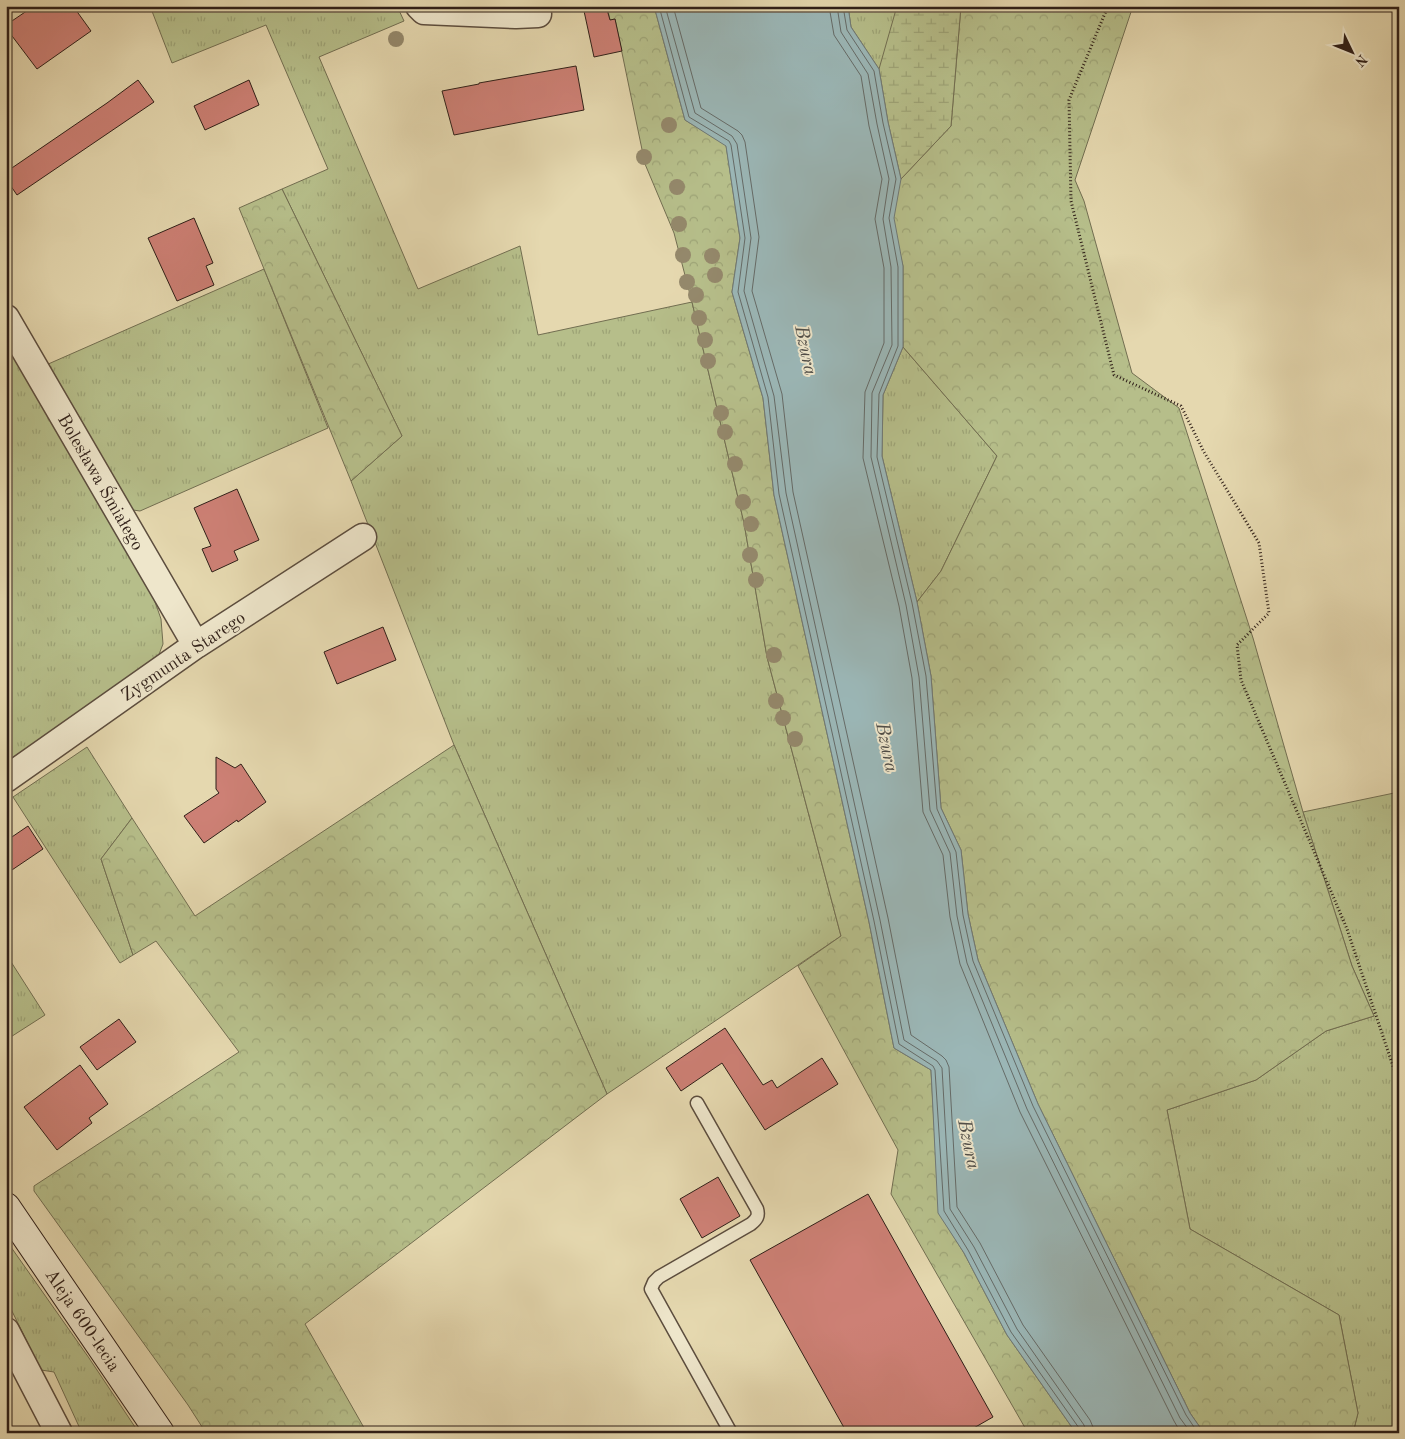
<svg xmlns="http://www.w3.org/2000/svg" width="1405" height="1439" viewBox="0 0 1405 1439" font-family="'Old Standard TT',serif">
	<style>
		.grass { fill: url(#grass-tufts); stroke: #726e51 }
		.forest { fill: url(#forest-crowns); stroke: #726e51 }
		.wetland { fill: url(#wetland-marsh); stroke: #726e51 }
		.water { fill: #9bb7b7; stroke: #707a77 }
		.lines { fill: none; stroke-linecap: round; stroke-linejoin: round }
		.shore { stroke: #656b68; stroke-width: 1 }
		.building { fill: #cd8075; stroke: #2f1f18 }
		.service-casing { stroke: #5c4d3e; stroke-width: 15 }
		.minor-casing { stroke: #5c4d3e; stroke-width: 29 }
		.secondary-casing { stroke: #2f1f18; stroke-width: 30 }
		.path { stroke: #2f1f18; stroke-width: 3; stroke-dasharray: 1 2.5; stroke-linecap: butt }
		.service { stroke: #eee6cb; stroke-width: 12 }
		.minor { stroke: #eee6cb; stroke-width: 26 }
		.secondary { stroke: #eee6cb; stroke-width: 28 }
		.tree { fill: #94886b }
		.labels { text-anchor: middle; stroke-width: 4; stroke-linejoin: round; paint-order: stroke }
		.street-label { font-size: 18px; fill: #2f1f18; stroke: #eee6cb }
		.water-label { font-size: 19px; font-style: italic; fill: #4f4d48; stroke: #eee6cb }
	</style>
	<defs>
		<pattern id="grass-tufts" width="24" height="20" patternUnits="userSpaceOnUse" patternTransform="scale(1.25)"><rect width="24" height="20" fill="#b6be8a"/><path d="M3 7l-1-3M5 7V3M7 7l1-3M15 17l-1-3M17 17v-4M19 17l1-3" fill="none" stroke="#9da376"/></pattern>
		<pattern id="forest-crowns" width="20" height="18" patternUnits="userSpaceOnUse" patternTransform="scale(1.25)"><rect width="20" height="18" fill="#b6be8a"/><path d="M2 6a3 3 0 1 1 6 0M12 15a3 3 0 1 1 6 0" fill="none" stroke="#9da376"/></pattern>
		<pattern id="wetland-marsh" width="20" height="14" patternUnits="userSpaceOnUse" patternTransform="scale(1.25)"><rect width="20" height="14" fill="#b6be8a"/><path d="M1 5h8M5 5V1M11 12h8M15 12V8" fill="none" stroke="#9da376"/></pattern>
	</defs>
	<rect width="100%" height="100%" fill="#e5d8af"/>
	<filter id="stains"><feTurbulence type="fractalNoise" baseFrequency=".004" numOctaves="4"/><feColorMatrix values="0 0 0 0 .2 0 0 0 0 .09 0 0 0 0 .02 0 0 0 .5 -.17"/></filter>
	<radialGradient id="worn" r=".72"><stop offset=".6" stop-color="#630" stop-opacity="0"/><stop offset="1" stop-color="#630" stop-opacity=".3"/></radialGradient>
	<path class="grass" d="M 150,6 L 397,6 L 404,21 L 319,57 L 418,289 L 520,246 L 538,335 L 692,302 L 744,523 L 767,657 L 841,936 L 607,1094 L 454,745 L 351,481 L 402,436 L 282,189 L 328,169 L 266,25 L 172,63 Z
		M 848,6 L 961,6 L 901,179 L 879,69 L 851,27 Z
		M 264,269 L 328,428 L 140,511 L 133,510 L 46,365 Z
		M 6,335 L 153,596 L 161,619 L 163,644 L 156,662 L 6,762 Z
		M 903,347 L 997,456 L 941,571 L 917,602 L 882,456 L 883,395 Z
		M 87,747 L 132,818 L 101,859 L 133,955 L 120,963 L 13,797 Z
		M 1399,792 L 1399,1433 L 1353,1433 L 1358,1413 L 1339,1315 L 1190,1229 L 1167,1110 L 1256,1080 L 1326,1031 L 1374,1016 L 1352,966 L 1303,812 Z
		M 6,954 L 45,1015 L 6,1040 Z
		M 6,1240 L 89,1358 L 139,1433 L 82,1433 L 54,1372 L 41,1370 L 6,1299 Z"/>
	<path class="forest" d="M 607,6 L 654,6 L 685,120 L 726,145 L 740,238 L 732,292 L 763,398 L 774,495 L 869,922 L 894,1048 L 931,1070 L 939,1213 L 964,1253 L 1007,1335 L 1076,1433 L 1028,1433 L 891,1194 L 898,1150 L 798,966 L 841,936 L 767,657 L 744,523 L 692,302 L 674,233 L 645,164 L 615,19 L 610,20 Z
		M 961,6 L 1133,6 L 1075,180 L 1084,201 L 1132,373 L 1179,408 L 1253,638 L 1303,812 L 1352,966 L 1374,1016 L 1326,1031 L 1256,1080 L 1167,1110 L 1190,1229 L 1339,1315 L 1358,1413 L 1353,1433 L 1204,1433 L 1190,1413 L 1038,1104 L 978,960 L 968,914 L 961,850 L 941,808 L 931,676 L 917,602 L 941,571 L 997,456 L 903,347 L 903,266 L 886,200 L 901,179 L 951,126 Z
		M 282,189 L 402,436 L 351,481 L 239,208 Z
		M 454,745 L 607,1094 L 305,1324 L 367,1433 L 206,1433 L 188,1405 L 34,1191 L 34,1186 L 239,1052 L 156,941 L 133,955 L 101,859 L 132,818 L 195,916 Z"/>
	<path class="wetland" d="M 897,6 L 961,6 L 951,126 L 901,179 L 888,122 L 879,69 Z"/>
	<path class="water" d="M 654,6 L 848,6 L 851,27 L 879,69 L 888,122 L 901,179 L 894,218 L 903,266 L 903,347 L 883,395 L 882,456 L 917,602 L 931,676 L 941,808 L 961,850 L 968,914 L 978,960 L 1038,1104 L 1190,1413 L 1204,1433 L 1076,1433 L 1007,1335 L 964,1253 L 938,1213 L 931,1070 L 894,1048 L 869,922 L 774,495 L 763,398 L 732,292 L 740,238 L 726,146 L 685,120 Z"/>
	<g class="lines">
		<path class="shore" d="M 659,6 L 689,117 L 729,141 L 731,145 L 745,238 L 738,292 L 768,397 L 779,494 L 874,921 L 899,1044 L 933,1066 L 935,1070 L 944,1211 L 968,1250 L 1011,1332 L 1079,1428 L 1079,1433
			M 665,6 L 695,113 L 732,136 L 737,144 L 751,238 L 744,291 L 774,396 L 786,493 L 880,920 L 904,1040 L 937,1061 L 942,1068 L 950,1209 L 974,1247 L 1017,1329 L 1084,1425 L 1086,1433
			M 673,6 L 701,108 L 738,131 L 742,135 L 745,142 L 759,237 L 752,291 L 782,394 L 793,492 L 888,918 L 911,1035 L 942,1056 L 946,1060 L 949,1067 L 957,1207 L 980,1243 L 1023,1325 L 1090,1420 L 1093,1427 L 1093,1433
			M 829,6 L 834,35 L 861,76 L 869,126 L 882,179 L 875,219 L 884,268 L 884,343 L 865,392 L 863,458 L 899,606 L 912,678 L 923,812 L 943,855 L 950,917 L 960,964 L 1020,1112 L 1174,1421 L 1181,1433
			M 837,6 L 841,32 L 868,74 L 877,124 L 889,179 L 883,219 L 891,267 L 892,345 L 872,393 L 871,457 L 906,605 L 919,677 L 930,810 L 950,853 L 957,916 L 967,963 L 1027,1109 L 1180,1418 L 1191,1433
			M 843,6 L 847,30 L 874,71 L 883,123 L 896,179 L 889,218 L 898,267 L 898,346 L 879,394 L 877,457 L 912,603 L 926,676 L 937,809 L 956,852 L 963,915 L 973,961 L 1033,1106 L 1186,1415 L 1198,1433"/>
	</g>
	<path class="building" d="M 34,6 L 73,6 L 91,31 L 37,69 L 6,28 L 6,25 Z
		M 606,6 L 610,20 L 615,19 L 622,51 L 594,57 L 584,11 Z
		M 576,66 L 584,110 L 454,135 L 442,91 L 479,84 L 479,83 Z
		M 138,80 L 154,102 L 17,195 L 6,179 L 6,172 L 107,103 Z
		M 249,80 L 259,105 L 205,130 L 194,106 Z
		M 194,218 L 213,263 L 206,266 L 214,285 L 177,301 L 148,238 Z
		M 237,489 L 259,540 L 234,551 L 238,560 L 212,572 L 202,549 L 211,546 L 194,508 Z
		M 383,627 L 396,660 L 337,684 L 324,652 Z
		M 216,757 L 235,768 L 241,764 L 266,802 L 238,822 L 237,820 L 204,843 L 184,816 L 219,793 L 216,789 Z
		M 28,826 L 43,849 L 6,874 L 6,841 Z
		M 119,1019 L 136,1042 L 97,1070 L 80,1047 Z
		M 725,1028 L 763,1085 L 772,1080 L 777,1088 L 822,1058 L 838,1084 L 765,1130 L 722,1063 L 681,1091 L 666,1068 Z
		M 80,1065 L 108,1104 L 89,1118 L 92,1123 L 57,1150 L 24,1107 Z
		M 718,1177 L 740,1216 L 702,1238 L 680,1199 Z
		M 868,1194 L 993,1417 L 965,1433 L 847,1433 L 750,1260 Z"/>
	<g class="lines">
		<defs>
			<path id="service" d="M 697,1103 L 757,1209 C 759,1216 757,1219 751,1224 L 659,1277 L 654,1282 L 651,1289 L 731,1433"/>
			<path id="minor" d="M 419,6 L 424,11 L 516,15 L 538,14
				M 6,318 L 196,645
				M 6,779 L 196,645 L 363,537
				M 6,1331 L 59,1433"/>
			<path id="secondary" d="M 6,1207 L 160,1433"/>
		</defs>
		<use href="#service" class="service-casing"/>
		<use href="#minor" class="minor-casing"/>
		<use href="#secondary" class="secondary-casing"/>
		<path class="path" d="M 1108,6 L 1069,100 L 1071,201 L 1114,375 L 1181,406 L 1204,452 L 1259,543 L 1269,613 L 1237,645 L 1241,680 L 1347,929 L 1399,1084"/>
		<use href="#service" class="service"/>
		<use href="#minor" class="minor"/>
		<use href="#secondary" class="secondary"/>
	</g>
	<g class="tree">
		<circle cx="396" cy="39" r="8"/>
		<circle cx="669" cy="125" r="8"/>
		<circle cx="644" cy="157" r="8"/>
		<circle cx="677" cy="187" r="8"/>
		<circle cx="679" cy="224" r="8"/>
		<circle cx="683" cy="255" r="8"/>
		<circle cx="712" cy="256" r="8"/>
		<circle cx="715" cy="275" r="8"/>
		<circle cx="687" cy="282" r="8"/>
		<circle cx="696" cy="295" r="8"/>
		<circle cx="699" cy="318" r="8"/>
		<circle cx="705" cy="340" r="8"/>
		<circle cx="708" cy="361" r="8"/>
		<circle cx="721" cy="413" r="8"/>
		<circle cx="725" cy="432" r="8"/>
		<circle cx="735" cy="464" r="8"/>
		<circle cx="743" cy="502" r="8"/>
		<circle cx="751" cy="524" r="8"/>
		<circle cx="750" cy="555" r="8"/>
		<circle cx="756" cy="580" r="8"/>
		<circle cx="774" cy="655" r="8"/>
		<circle cx="776" cy="701" r="8"/>
		<circle cx="783" cy="718" r="8"/>
		<circle cx="795" cy="739" r="8"/>
	</g>
	<g class="labels">
		<g class="street-label">
			<text transform="translate(101 482) rotate(60)" y="6">Bolesława Śmiałego</text>
			<text transform="translate(183 656) rotate(-34)" y="6">Zygmunta Starego</text>
			<text transform="translate(83 1320) rotate(56)" y="6">Aleja 600-lecia</text>
		</g>
		<g class="water-label">
			<text transform="translate(807 350) rotate(78)" y="7">Bzura</text>
			<text transform="translate(888 747) rotate(78)" y="7">Bzura</text>
			<text transform="translate(970 1144) rotate(78)" y="7">Bzura</text>
		</g>
	</g>
	<rect width="1405" height="1439" fill="none" stroke="#e5d8af" stroke-width="25"/>
	<rect x="8" y="8" width="1390" height="1424" fill="none" stroke="#2f1f18" stroke-width="2.5"/>
	<rect x="12" y="12" width="1380" height="1414" fill="none" stroke="#2f1f18"/>
	<g transform="translate(1352 52) rotate(133)" stroke="#eee6cb" stroke-width="4" paint-order="stroke">
	<path d="M0-4L9 19L0 12L-9 19Z" fill="#2f1f18"/>
	<text y="-8" font-size="14" font-weight="bold" text-anchor="middle" fill="#2f1f18">N</text>
	</g>
	<rect width="100%" height="100%" filter="url(#stains)"/>
	<rect width="100%" height="100%" fill="url(#worn)"/>
</svg>
